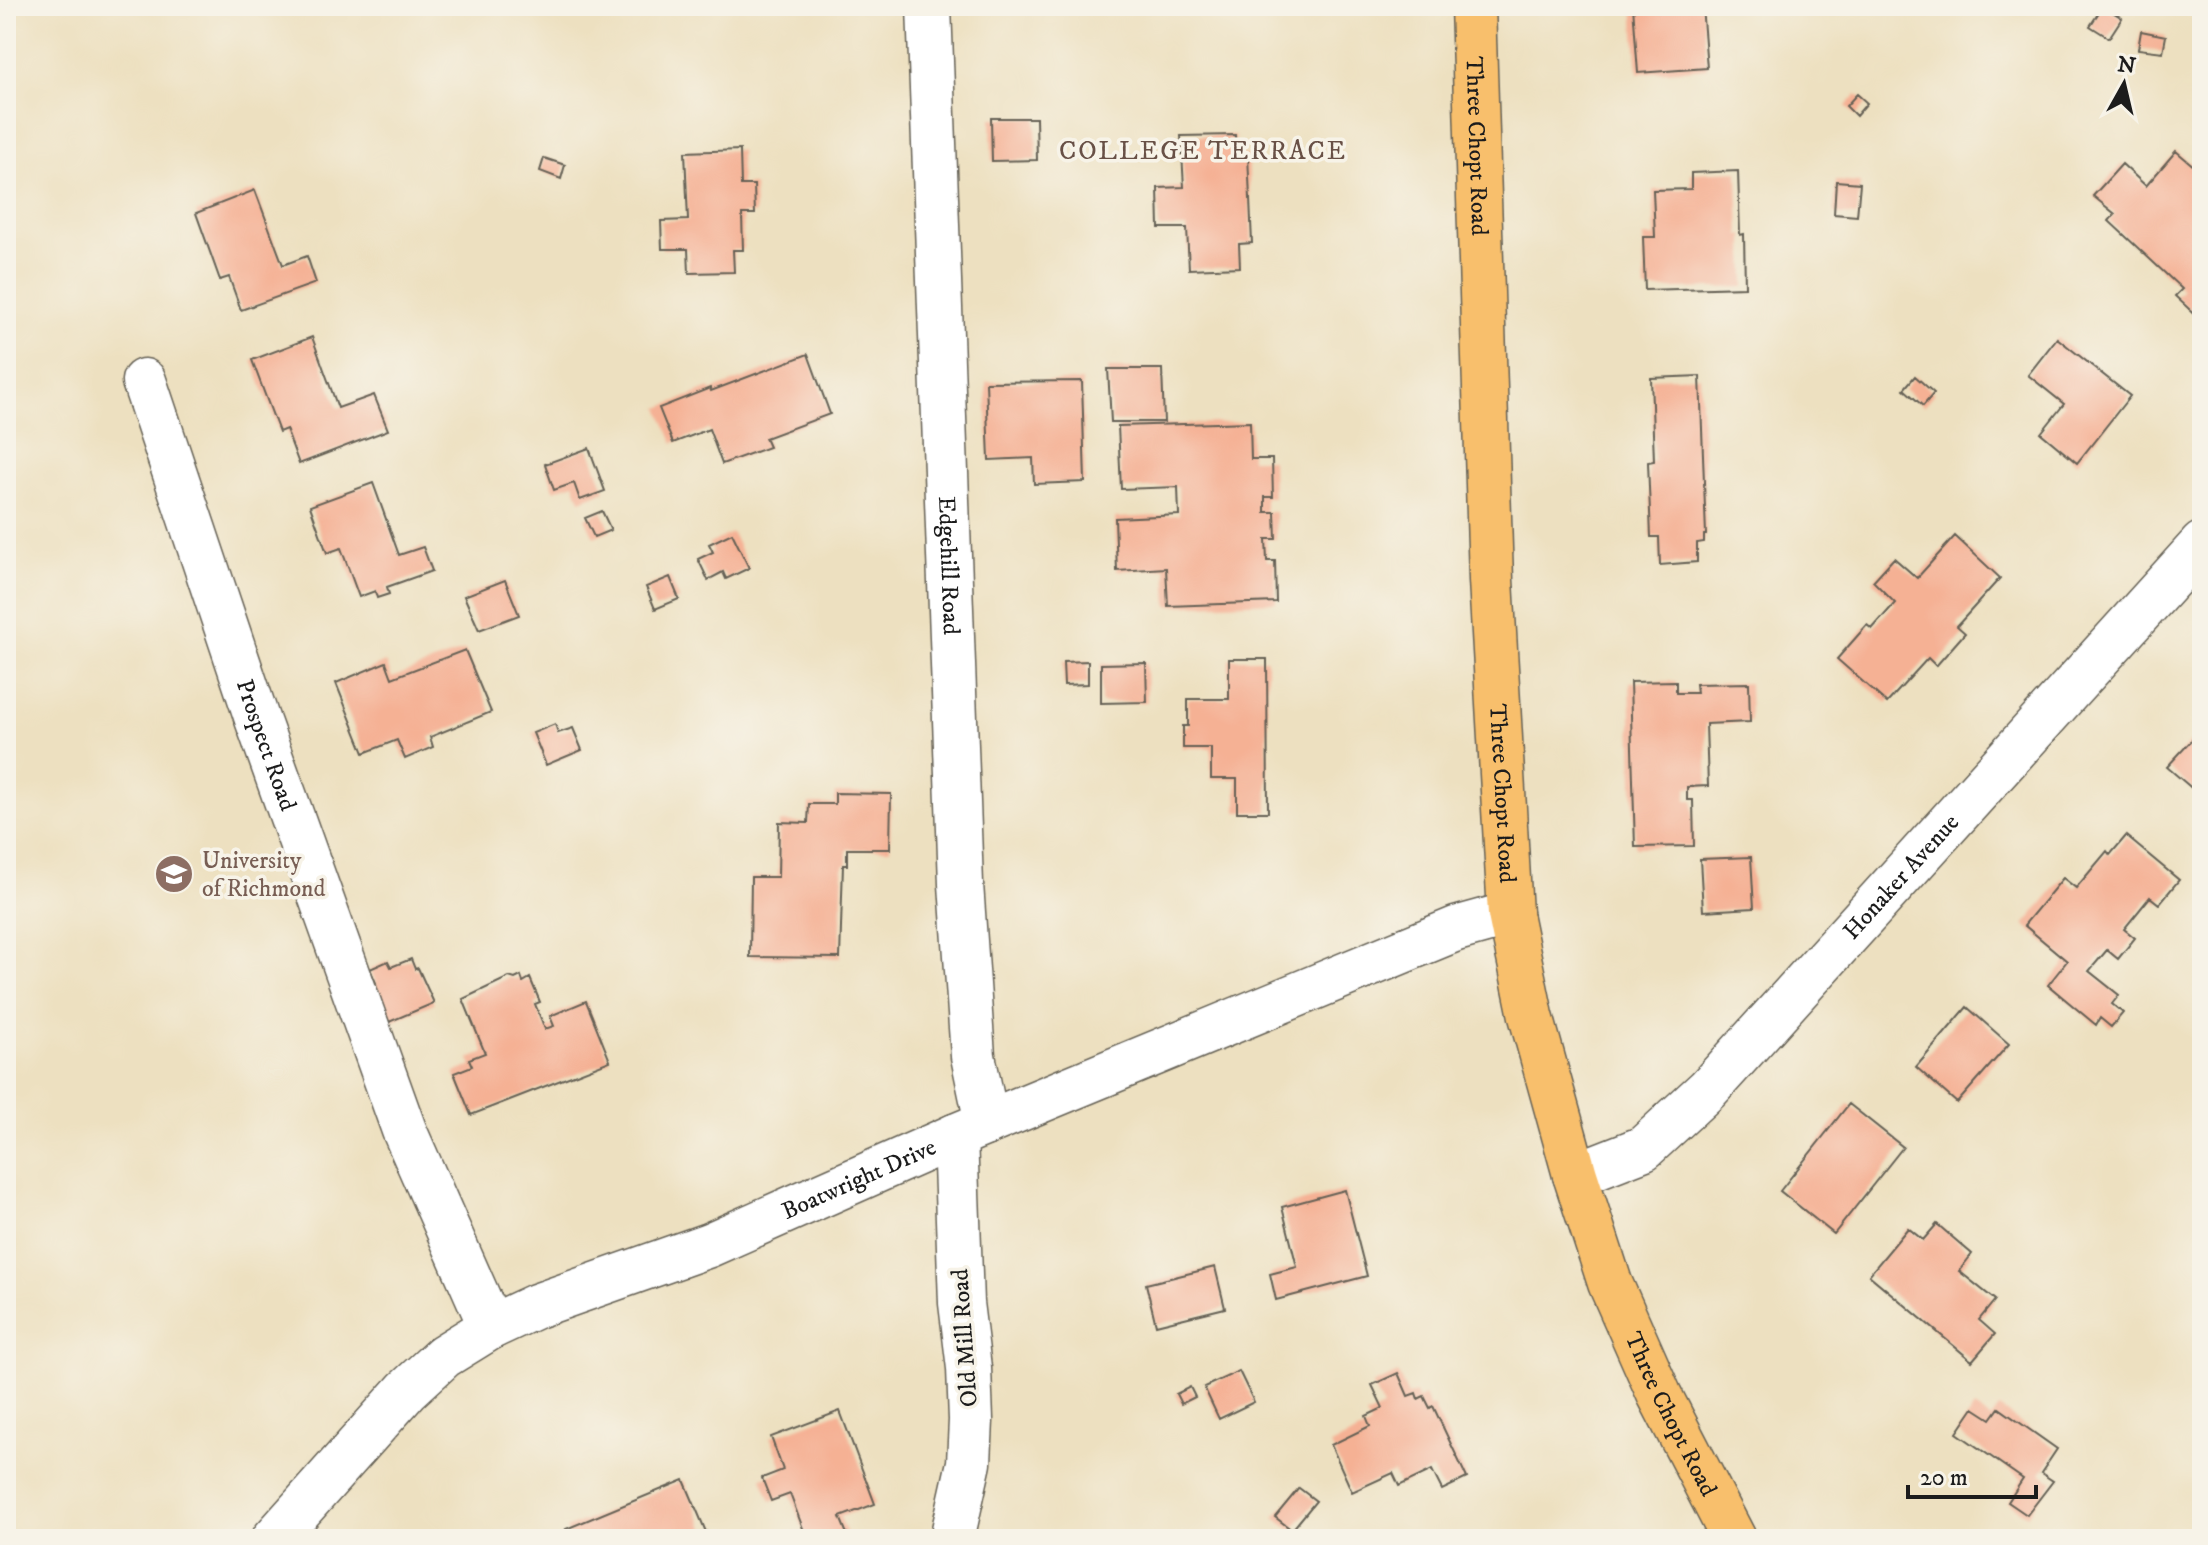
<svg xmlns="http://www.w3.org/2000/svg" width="2208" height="1545" viewBox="0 0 2208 1545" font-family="'IM FELL DW Pica',serif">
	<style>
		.building { fill: #f5b194 }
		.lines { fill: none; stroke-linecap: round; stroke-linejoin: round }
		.minor-casing { stroke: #656155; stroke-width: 47 }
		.major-casing { stroke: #656155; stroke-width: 47 }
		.minor { stroke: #fff; stroke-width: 44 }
		.major { stroke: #f8bf6c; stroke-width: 44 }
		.labels { text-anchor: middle; stroke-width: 7; stroke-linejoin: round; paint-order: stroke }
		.street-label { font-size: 24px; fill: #1c1c1c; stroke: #f7f3e8 }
		.education-label { font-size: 24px; fill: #785e54; stroke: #f7f3e8; text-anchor: start }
		.neighbourhood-label { font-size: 26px; letter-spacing: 2px; fill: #685046; stroke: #f7f3e8 }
	</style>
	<rect width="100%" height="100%" fill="#f7f3e8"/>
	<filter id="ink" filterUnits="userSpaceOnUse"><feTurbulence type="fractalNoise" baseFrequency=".0125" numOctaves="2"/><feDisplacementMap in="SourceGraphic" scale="16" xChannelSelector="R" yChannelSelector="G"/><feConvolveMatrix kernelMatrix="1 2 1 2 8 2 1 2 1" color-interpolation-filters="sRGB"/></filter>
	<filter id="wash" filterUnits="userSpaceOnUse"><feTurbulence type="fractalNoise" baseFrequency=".006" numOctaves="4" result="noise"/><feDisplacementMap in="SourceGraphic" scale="32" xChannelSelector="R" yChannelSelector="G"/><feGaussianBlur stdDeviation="1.8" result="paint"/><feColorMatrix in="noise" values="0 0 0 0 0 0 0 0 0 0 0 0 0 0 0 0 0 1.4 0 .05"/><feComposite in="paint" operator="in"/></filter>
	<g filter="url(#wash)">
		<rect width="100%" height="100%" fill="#ede0c0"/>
		<g id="blocks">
			<path class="building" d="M 1633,6 L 1702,6 L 1707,68 L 1638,73 Z
				M 2103,6 L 2122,18 L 2109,38 L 2090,26 Z
				M 2141,31 L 2166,36 L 2163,52 L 2138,49 Z
				M 1857,94 L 1867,103 L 1856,116 L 1846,106 Z
				M 991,118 L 1036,118 L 1037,160 L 992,161 Z
				M 1235,135 L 1236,156 L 1248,155 L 1252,243 L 1239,244 L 1240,267 L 1189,269 L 1187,228 L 1159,228 L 1158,188 L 1184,187 L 1181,136 Z
				M 740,150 L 741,185 L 754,185 L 755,214 L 742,214 L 743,250 L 733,250 L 734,272 L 689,273 L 688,249 L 662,249 L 661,221 L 688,220 L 685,152 Z
				M 2176,151 L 2202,173 L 2202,321 L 2175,296 L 2182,289 L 2109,221 L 2115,214 L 2093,196 L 2122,164 L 2146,186 Z
				M 544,158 L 565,165 L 561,179 L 540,171 Z
				M 1738,171 L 1740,235 L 1744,234 L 1745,287 L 1645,290 L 1643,237 L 1655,237 L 1653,190 L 1691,189 L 1691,173 Z
				M 1836,181 L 1860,183 L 1857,216 L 1834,214 Z
				M 255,190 L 283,265 L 307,256 L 316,283 L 241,310 L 229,277 L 220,280 L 196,213 Z
				M 312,337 L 338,408 L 374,395 L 388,430 L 299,464 L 286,429 L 279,432 L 252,360 Z
				M 2057,338 L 2130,396 L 2077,463 L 2041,433 L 2064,404 L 2028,375 Z
				M 808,354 L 830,414 L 765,438 L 769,447 L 722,464 L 709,429 L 673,443 L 659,408 L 710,388 L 711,391 Z
				M 1108,369 L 1162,369 L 1164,422 L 1111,422 Z
				M 1700,376 L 1706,535 L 1704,535 L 1704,542 L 1697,543 L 1697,562 L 1660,565 L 1659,537 L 1651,537 L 1648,462 L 1654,461 L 1651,378 Z
				M 1915,376 L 1934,393 L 1923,406 L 1904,389 Z
				M 1082,381 L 1085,482 L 1034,484 L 1033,458 L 989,460 L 986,382 Z
				M 1250,422 L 1251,459 L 1272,459 L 1273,497 L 1265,497 L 1265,512 L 1275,512 L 1276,539 L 1266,539 L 1267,561 L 1275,561 L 1276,602 L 1168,606 L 1166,568 L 1117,571 L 1115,518 L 1179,515 L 1178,487 L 1121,489 L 1118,426 Z
				M 589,448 L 605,491 L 580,500 L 574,483 L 554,490 L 545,464 Z
				M 373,483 L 399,555 L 423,547 L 432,571 L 387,587 L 389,594 L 377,598 L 375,591 L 359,597 L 341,548 L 327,553 L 310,506 Z
				M 602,511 L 611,530 L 594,537 L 585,518 Z
				M 732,533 L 749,568 L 726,579 L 723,572 L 708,580 L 698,559 L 713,552 L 709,544 Z
				M 1955,536 L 2000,578 L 1957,626 L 1965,633 L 1936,666 L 1928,658 L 1887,703 L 1837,659 L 1867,625 L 1872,629 L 1895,603 L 1873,581 L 1894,558 L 1917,578 Z
				M 670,577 L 679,599 L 655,609 L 646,587 Z
				M 505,580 L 519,615 L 479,630 L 464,596 Z
				M 465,650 L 491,712 L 430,737 L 433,747 L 405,759 L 397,740 L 364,753 L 336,683 L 386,662 L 392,678 Z
				M 1229,659 L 1267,659 L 1268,812 L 1237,812 L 1237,779 L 1211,779 L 1211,748 L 1183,748 L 1183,726 L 1188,726 L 1188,699 L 1229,699 Z
				M 1088,661 L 1088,684 L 1064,685 L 1063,662 Z
				M 1146,663 L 1147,702 L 1101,703 L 1101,664 Z
				M 1676,681 L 1676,693 L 1697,693 L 1696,684 L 1749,683 L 1750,722 L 1706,724 L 1708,786 L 1687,787 L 1687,800 L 1693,800 L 1694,846 L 1635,847 L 1630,682 Z
				M 555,724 L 558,733 L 573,728 L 582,750 L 546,765 L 533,733 Z
				M 2202,729 L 2202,797 L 2167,767 Z
				M 835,793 L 891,794 L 890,849 L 847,849 L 847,865 L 843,865 L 840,958 L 750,957 L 751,877 L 778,877 L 779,822 L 808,823 L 809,804 L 835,804 Z
				M 2126,836 L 2179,880 L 2159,904 L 2150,897 L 2124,929 L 2135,938 L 2118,959 L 2107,950 L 2089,971 L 2119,995 L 2112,1004 L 2123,1013 L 2111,1027 L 2100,1018 L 2096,1025 L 2048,985 L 2067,961 L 2024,925 L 2063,878 L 2076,888 L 2107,851 L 2110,855 Z
				M 1751,857 L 1754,908 L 1703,911 L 1700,859 Z
				M 411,959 L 415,969 L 418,968 L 434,1003 L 389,1022 L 373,985 L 376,983 L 370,969 L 388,961 L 391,967 Z
				M 521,976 L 523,982 L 530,978 L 540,1002 L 535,1004 L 545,1029 L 554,1026 L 550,1016 L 586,1001 L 610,1061 L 471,1115 L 454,1073 L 472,1066 L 469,1059 L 485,1053 L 463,999 L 509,977 L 515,979 Z
				M 1967,1007 L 2009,1044 L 1957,1103 L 1916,1067 Z
				M 1849,1104 L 1903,1147 L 1834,1234 L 1780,1191 Z
				M 1345,1190 L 1367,1276 L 1276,1300 L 1270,1274 L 1297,1267 L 1282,1207 Z
				M 1937,1224 L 1972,1254 L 1959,1271 L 1995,1300 L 1979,1320 L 1995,1334 L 1972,1361 L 1869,1275 L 1908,1228 L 1923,1240 Z
				M 1215,1267 L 1225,1308 L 1156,1325 L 1146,1284 Z
				M 1239,1371 L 1254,1402 L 1219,1419 L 1204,1387 Z
				M 1398,1373 L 1408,1396 L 1416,1393 L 1418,1399 L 1424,1396 L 1430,1408 L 1433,1406 L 1467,1478 L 1442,1490 L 1432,1470 L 1399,1486 L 1393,1473 L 1352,1492 L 1331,1445 L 1370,1426 L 1366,1416 L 1383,1408 L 1372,1385 Z
				M 1190,1387 L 1195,1397 L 1181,1404 L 1176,1394 Z
				M 1974,1408 L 1991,1419 L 1999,1408 L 2057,1449 L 2041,1473 L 2053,1481 L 2027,1515 L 2008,1502 L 2023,1479 L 1957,1433 Z
				M 840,1411 L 875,1504 L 840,1517 L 849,1539 L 807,1539 L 790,1494 L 771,1501 L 762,1478 L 783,1470 L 771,1437 Z
				M 684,1480 L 709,1539 L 571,1539 L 566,1529 Z
				M 1299,1488 L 1316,1501 L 1292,1530 L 1275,1517 Z"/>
		</g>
	</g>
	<g filter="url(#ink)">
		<use href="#blocks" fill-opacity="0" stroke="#656155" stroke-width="2"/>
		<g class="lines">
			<defs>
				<g id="minor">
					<path id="s1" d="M 929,6 L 961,884 L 973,1056 L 987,1123"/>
					<path id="s2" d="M 144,381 L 257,719 L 404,1130 L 491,1327"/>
					<path id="s3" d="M 1575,1175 L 1644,1148 L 1708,1089 L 2202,544"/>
					<path id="s4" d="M 274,1539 L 407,1390 L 444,1356 L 491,1327 L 536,1306 L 709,1245 L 955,1136 L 1456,929 L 1510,914"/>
					<path d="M 952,1539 L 969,1463 L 971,1420 L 969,1368 L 961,1303 L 955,1136"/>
				</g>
				<g id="major">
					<path id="s5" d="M 1473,6 L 1491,580 L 1510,914 L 1531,1016 L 1575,1175 L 1610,1283 L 1659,1394 L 1734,1539"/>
				</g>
			</defs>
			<use href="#minor" class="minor-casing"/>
			<use href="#major" class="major-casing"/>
			<use href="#minor" class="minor"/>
			<use href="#major" class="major"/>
		</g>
	</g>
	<defs>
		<symbol id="university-disc" viewBox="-11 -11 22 22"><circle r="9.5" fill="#8d6e63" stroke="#f7f3e8"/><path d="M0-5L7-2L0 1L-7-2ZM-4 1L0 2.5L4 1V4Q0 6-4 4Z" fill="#fff"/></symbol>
	</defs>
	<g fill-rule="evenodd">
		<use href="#university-disc" x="152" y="852" width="44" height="44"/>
	</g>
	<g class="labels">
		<g class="street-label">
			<text dy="8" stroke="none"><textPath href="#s5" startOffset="140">Three Chopt Road</textPath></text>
			<text dy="8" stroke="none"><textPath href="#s1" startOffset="560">Edgehill Road</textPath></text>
			<text dy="8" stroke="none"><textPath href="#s2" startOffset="384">Prospect Road</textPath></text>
			<text dy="8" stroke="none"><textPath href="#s5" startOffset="788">Three Chopt Road</textPath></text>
			<text dy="8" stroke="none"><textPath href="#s3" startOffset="448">Honaker Avenue</textPath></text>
			<text dy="8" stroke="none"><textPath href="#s4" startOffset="702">Boatwright Drive</textPath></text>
			<text transform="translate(964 1338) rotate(-94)" y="8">Old Mill Road</text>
			<text dy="8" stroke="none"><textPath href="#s5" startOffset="1436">Three Chopt Road</textPath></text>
		</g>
		<g class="education-label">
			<text x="202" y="868">University<tspan x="202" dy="28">of Richmond</tspan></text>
		</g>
		<g class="neighbourhood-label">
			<text x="1203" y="159">COLLEGE TERRACE</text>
		</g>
	</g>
	<rect width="2208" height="1545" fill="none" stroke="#f7f3e8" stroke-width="32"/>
	<g transform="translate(2124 84) rotate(8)" stroke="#f7f3e8" stroke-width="6" paint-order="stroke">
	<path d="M0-6L14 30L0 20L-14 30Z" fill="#1c1c1c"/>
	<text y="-12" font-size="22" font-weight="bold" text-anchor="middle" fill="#1c1c1c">N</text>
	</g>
	<path d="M1908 1485v12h128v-12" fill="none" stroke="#1c1c1c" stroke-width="4"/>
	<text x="1920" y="1485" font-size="24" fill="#1c1c1c" stroke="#f7f3e8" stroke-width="6" paint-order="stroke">20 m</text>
</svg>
